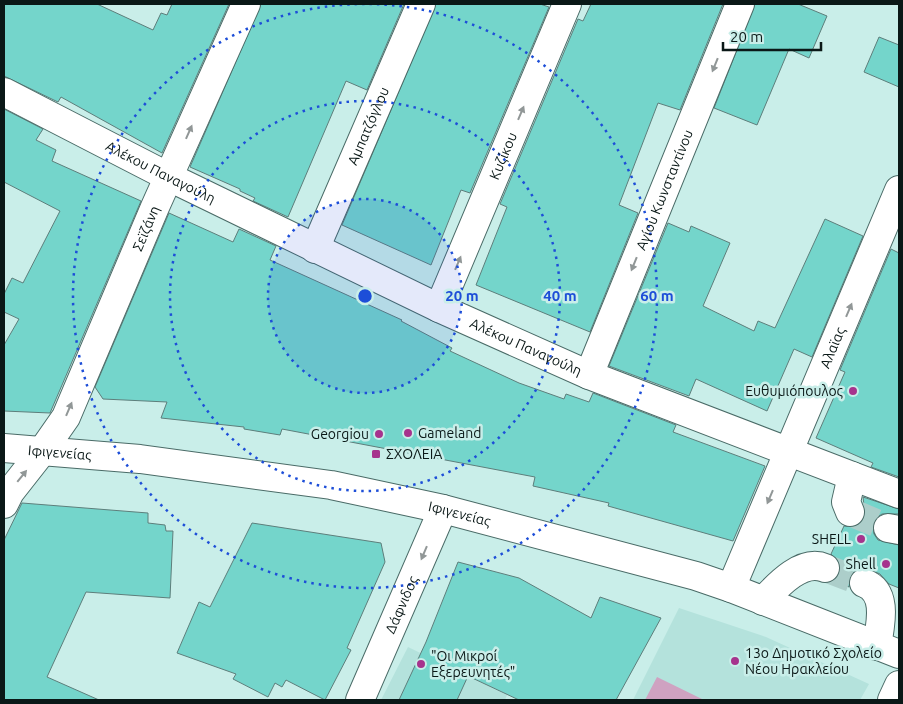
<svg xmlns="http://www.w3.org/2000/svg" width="903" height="704" viewBox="0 0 903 704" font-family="Ubuntu,sans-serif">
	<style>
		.built { fill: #b4e2dc }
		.green { fill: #cfa2c1 }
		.building { fill: #74d5cb; stroke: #5d7e7b }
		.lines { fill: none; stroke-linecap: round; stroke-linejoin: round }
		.minor-tunnel { stroke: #acceca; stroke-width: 28; stroke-dasharray: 28 14; stroke-linecap: butt }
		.minor-casing { stroke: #4a6b67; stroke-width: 30 }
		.minor { stroke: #fff; stroke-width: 28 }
		.oneway { fill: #919797 }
		.ring { fill: none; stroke: #1d4ed8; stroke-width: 2.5; stroke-dasharray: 2.5 5 }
		.poi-dot { fill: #a6338d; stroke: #c9eee9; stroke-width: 2 }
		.labels { text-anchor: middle; stroke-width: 5; stroke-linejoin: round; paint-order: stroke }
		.street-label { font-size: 14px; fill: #0a1817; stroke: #c9eee9 }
		.poi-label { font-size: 14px; fill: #0a1817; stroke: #c9eee9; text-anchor: end }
		.centre { fill: #1d4ed8; stroke: #c9eee9; stroke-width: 2.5 }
		.ring-label { font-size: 15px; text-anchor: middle; font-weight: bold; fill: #1d4ed8; stroke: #c9eee9; stroke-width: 5; stroke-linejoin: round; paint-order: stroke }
	</style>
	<rect width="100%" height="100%" fill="#c9eee9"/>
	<path class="built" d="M 679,608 L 766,637 L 869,684 L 860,700 L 633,700 Z
		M 408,647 L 507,695 L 505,700 L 381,700 Z"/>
	<path class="green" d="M 657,677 L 704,700 L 645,700 Z"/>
	<path class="building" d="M 4,4 L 97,4 L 153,30 L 161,13 L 167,15 L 172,4 L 229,4 L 162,153 L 61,97 L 58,102 L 4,76 Z
		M 261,4 L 404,4 L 367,90 L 346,81 L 288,217 L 253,201 L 255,198 L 240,191 L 240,189 L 190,167 Z
		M 436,4 L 540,4 L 549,7 L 470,193 L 461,190 L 431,265 L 342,225 Z
		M 591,4 L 723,4 L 680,110 L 658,103 L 619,205 L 638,213 L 590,332 L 476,285 L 507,207 L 500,204 L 578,19 L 583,21 Z
		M 755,4 L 798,4 L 827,16 L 809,58 L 789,49 L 757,125 L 714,108 Z
		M 879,37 L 899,45 L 899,87 L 864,72 Z
		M 4,109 L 43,129 L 36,140 L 56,150 L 52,161 L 141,201 L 50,413 L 4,411 L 4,345 L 19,319 L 4,312 L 4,294 L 12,278 L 23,283 L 60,211 L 4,182 Z
		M 169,213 L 233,242 L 239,229 L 276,246 L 270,260 L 402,320 L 401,321 L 452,348 L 450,351 L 519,383 L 564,399 L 566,394 L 589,402 L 593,393 L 676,425 L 673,432 L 765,466 L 733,541 L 608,506 L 609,503 L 533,486 L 535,477 L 282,429 L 280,435 L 244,429 L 244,427 L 161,418 L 167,402 L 103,399 L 95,387 Z
		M 825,219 L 863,236 L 812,357 L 794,349 L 767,411 L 696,379 L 689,396 L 609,366 L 668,223 L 689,232 L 691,226 L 730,243 L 703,306 L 754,331 L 758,321 L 775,328 Z
		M 891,249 L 899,253 L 899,477 L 871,467 L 873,463 L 816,438 L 845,372 L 840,370 Z
		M 863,497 L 899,509 L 899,514 L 882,514 L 876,518 L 873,526 L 874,534 L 878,540 L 899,545 L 899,588 L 889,584 L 880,574 L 864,567 L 857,569 L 851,575 L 849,587 L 834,580 L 840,572 L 840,564 L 831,554 L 844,526 L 855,527 L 863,521 L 865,514 Z
		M 22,503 L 148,513 L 148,523 L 165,525 L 166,531 L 173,531 L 170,598 L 86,592 L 47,677 L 99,700 L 4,700 L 4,540 Z
		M 252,523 L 381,543 L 385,562 L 347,648 L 351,650 L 325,700 L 286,680 L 282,687 L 275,683 L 268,697 L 233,679 L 236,674 L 177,653 L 199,602 L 210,607 Z
		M 458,562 L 519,578 L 591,618 L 600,597 L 661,618 L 616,700 L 519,700 L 468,676 L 457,700 L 399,700 L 426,642 Z"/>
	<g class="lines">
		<path class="minor-tunnel" d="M 850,512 L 888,528
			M 825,568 L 864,583"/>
		<defs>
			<g id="minor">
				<path id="s1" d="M 4,92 L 169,177 L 439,308 L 589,375 L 899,494"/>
				<path id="s2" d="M 315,249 L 421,4"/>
				<path id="s3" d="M 439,308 L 567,4"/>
				<path id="s4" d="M 589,375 L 740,4"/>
				<path id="s5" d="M 4,448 L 140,459 L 331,485 L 443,509 L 696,576 L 731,588 L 899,654"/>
				<path id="s6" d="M 4,504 L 10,492 L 43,450 L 66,417 L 155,207 L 246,4"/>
				<path d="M 850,512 L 846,502 L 852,476"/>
				<path d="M 888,528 L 899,530"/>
				<path d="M 864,583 C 889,592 880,626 877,646"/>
				<path id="s7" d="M 731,588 L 899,190"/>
				<path d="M 763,601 C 777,586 802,558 825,568"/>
				<path id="s8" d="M 360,700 L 443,509"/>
				<path d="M 892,700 L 899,685"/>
			</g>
		</defs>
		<use href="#minor" class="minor-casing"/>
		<use href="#minor" class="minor"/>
	</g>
	<defs><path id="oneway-solid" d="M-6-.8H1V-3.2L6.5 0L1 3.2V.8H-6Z" transform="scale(1.25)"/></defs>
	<g class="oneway">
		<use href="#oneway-solid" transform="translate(715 65) rotate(112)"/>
		<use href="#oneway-solid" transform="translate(521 113) rotate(-67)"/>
		<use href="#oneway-solid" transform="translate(189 132) rotate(-66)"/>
		<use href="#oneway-solid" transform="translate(458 263) rotate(-67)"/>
		<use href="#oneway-solid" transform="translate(634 264) rotate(112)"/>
		<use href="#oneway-solid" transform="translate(849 310) rotate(-67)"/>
		<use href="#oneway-solid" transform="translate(69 409) rotate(-67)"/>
		<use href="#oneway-solid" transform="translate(22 476) rotate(-51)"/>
		<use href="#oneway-solid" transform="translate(770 497) rotate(113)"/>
		<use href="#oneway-solid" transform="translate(424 553) rotate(113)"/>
	</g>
	<circle cx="365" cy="296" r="97" fill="#1d4ed8" fill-opacity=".12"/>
	<g class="ring">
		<circle cx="365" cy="296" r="97"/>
		<circle cx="365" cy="296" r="195"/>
		<circle cx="365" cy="296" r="292"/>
	</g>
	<g class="poi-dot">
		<circle cx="853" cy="391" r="5"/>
		<circle cx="408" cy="433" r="5"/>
		<circle cx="379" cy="434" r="5"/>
		<rect x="371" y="449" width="10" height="10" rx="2.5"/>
		<circle cx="861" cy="539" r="5"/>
		<circle cx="886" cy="564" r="5"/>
		<circle cx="735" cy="661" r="5"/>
		<circle cx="421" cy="664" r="5"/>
	</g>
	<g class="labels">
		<g class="street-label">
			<text dy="5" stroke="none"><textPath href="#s2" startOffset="134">Αμπατζόγλου</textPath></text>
			<text dy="5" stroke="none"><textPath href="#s3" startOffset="165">Κυζίκου</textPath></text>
			<text dy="5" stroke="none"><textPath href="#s1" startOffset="176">Αλέκου Παναγούλη</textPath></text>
			<text dy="5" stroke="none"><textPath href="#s4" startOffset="200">Αγίου Κωνσταντίνου</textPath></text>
			<text dy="5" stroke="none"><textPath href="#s6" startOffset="312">Σεϊζάνη</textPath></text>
			<text dy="5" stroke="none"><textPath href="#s1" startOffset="581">Αλέκου Παναγούλη</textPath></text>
			<text dy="5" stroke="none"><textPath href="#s7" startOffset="261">Αλαϊας</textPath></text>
			<text dy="5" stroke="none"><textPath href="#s5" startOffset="56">Ιφιγενείας</textPath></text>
			<text dy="5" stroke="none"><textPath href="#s5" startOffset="461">Ιφιγενείας</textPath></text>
			<text dy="5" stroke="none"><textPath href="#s8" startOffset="104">Δάφνιδος</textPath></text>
		</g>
		<g class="poi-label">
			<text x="843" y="396">Ευθυμιόπουλος</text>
			<text x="418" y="438" text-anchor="start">Gameland</text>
			<text x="369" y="439">Georgiou</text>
			<text x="386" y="459" text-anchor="start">ΣΧΟΛΕΙΑ</text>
			<text x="851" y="544">SHELL</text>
			<text x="876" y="569">Shell</text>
			<text x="745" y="658" text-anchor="start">13ο Δημοτικό Σχολείο<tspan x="745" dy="16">Νέου Ηρακλείου</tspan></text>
			<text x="431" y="661" text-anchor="start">"Οι Μικροί<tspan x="431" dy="16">Εξερευνητές"</tspan></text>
		</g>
	</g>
	<circle cx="365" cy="296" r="8" class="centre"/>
	<g class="ring-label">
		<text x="462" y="301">20 m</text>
		<text x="560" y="301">40 m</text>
		<text x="657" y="301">60 m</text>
	</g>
	<rect width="903" height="704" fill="none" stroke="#0a1817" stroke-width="10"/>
	<path d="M723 42v8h98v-8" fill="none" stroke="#0a1817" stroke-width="2.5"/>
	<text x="730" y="42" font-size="15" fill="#0a1817" stroke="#c9eee9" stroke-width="4" paint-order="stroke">20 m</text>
</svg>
